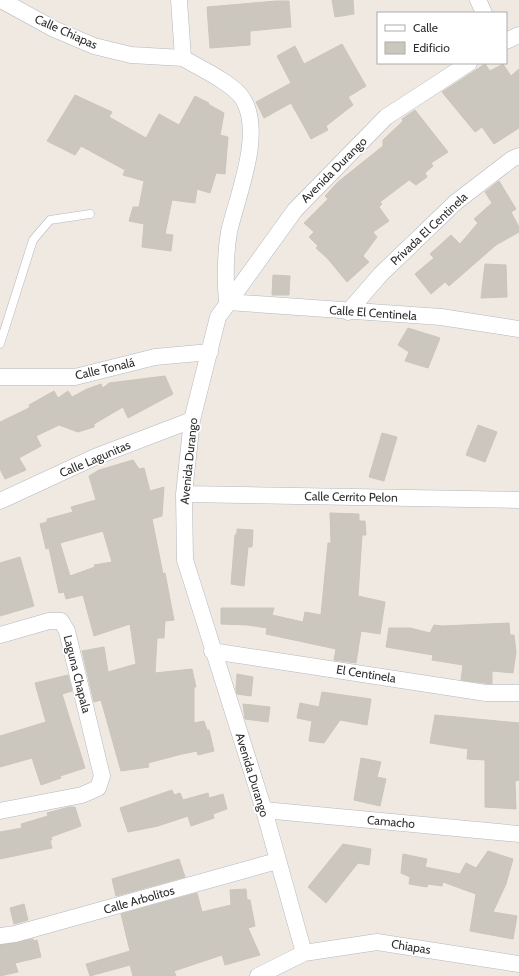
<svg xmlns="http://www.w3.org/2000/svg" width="519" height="976" viewBox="0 0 519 976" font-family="Cabin,sans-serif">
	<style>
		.building { fill: #cbc7bf; stroke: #cbc5ba; fill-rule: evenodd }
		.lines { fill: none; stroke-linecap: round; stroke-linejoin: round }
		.lane-casing { stroke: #b4b7c1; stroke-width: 9 }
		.street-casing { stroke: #b4b7c1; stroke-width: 17 }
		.lane { stroke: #fff; stroke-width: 8 }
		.street { stroke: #fff; stroke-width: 16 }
		.labels { text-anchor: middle; stroke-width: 3.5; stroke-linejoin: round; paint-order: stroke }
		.street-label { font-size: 12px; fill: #2e2e2e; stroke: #fff }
	</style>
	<rect width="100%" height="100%" fill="#efe9e1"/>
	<path class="building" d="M 332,0 L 353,0 L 354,14 L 335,17 Z
		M 276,1 L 289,1 L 291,27 L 250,31 L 250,45 L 210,48 L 207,7 Z
		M 342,44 L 366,86 L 348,97 L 353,105 L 326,126 L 328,130 L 311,139 L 291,103 L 264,118 L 256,102 L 291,83 L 277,56 L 295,46 L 304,64 Z
		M 485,64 L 490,71 L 503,64 L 511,76 L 519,69 L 519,128 L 494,144 L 482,127 L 475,132 L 442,92 Z
		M 75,95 L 112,112 L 109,117 L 146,138 L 159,114 L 179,125 L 195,96 L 209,103 L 208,104 L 224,113 L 220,135 L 228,137 L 225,174 L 216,173 L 210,193 L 197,189 L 195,203 L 172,200 L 165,234 L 173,235 L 171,251 L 142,247 L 144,224 L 129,221 L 133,207 L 139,207 L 144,181 L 123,175 L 125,170 L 81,146 L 75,155 L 47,141 Z
		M 415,110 L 448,152 L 431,163 L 433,166 L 425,173 L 427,177 L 416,185 L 409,180 L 380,202 L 382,204 L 379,207 L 389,221 L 373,232 L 377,237 L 363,256 L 369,262 L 347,282 L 328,259 L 316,248 L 318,246 L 309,237 L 314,232 L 304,223 L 328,199 L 325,196 L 338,182 L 383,146 L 383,140 L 403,121 L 402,119 Z
		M 499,181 L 516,209 L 511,212 L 519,227 L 519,232 L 496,245 L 449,286 L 445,282 L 431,294 L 415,274 L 434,258 L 430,254 L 451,235 L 460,244 L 478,223 L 474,219 L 492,203 L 485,192 Z
		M 485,264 L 506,265 L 507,297 L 481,298 Z
		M 273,275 L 290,276 L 289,295 L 272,295 Z
		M 408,328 L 440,338 L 428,368 L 405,361 L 409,352 L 398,345 Z
		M 165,376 L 173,394 L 128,418 L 123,407 L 94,424 L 94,427 L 78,432 L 59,425 L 36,436 L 41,446 L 19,458 L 26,470 L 5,479 L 0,469 L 0,422 L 27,409 L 30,407 L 29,405 L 54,391 L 58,398 L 68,391 L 72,397 L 87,389 L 101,384 L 103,388 L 109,383 Z
		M 478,425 L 497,432 L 485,462 L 466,455 Z
		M 382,433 L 397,437 L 384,481 L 369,477 Z
		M 133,460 L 139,469 L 144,468 L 150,491 L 164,487 L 162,516 L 152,519 L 163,574 L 165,573 L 174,620 L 165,621 L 164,638 L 157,638 L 155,673 L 192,669 L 196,687 L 194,687 L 194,723 L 204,721 L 207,730 L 209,730 L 214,751 L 198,755 L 197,751 L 182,754 L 148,763 L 149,767 L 121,771 L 101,700 L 94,702 L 82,651 L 104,647 L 108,672 L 136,664 L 130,624 L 94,636 L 83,595 L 66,599 L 64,592 L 59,593 L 49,548 L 46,549 L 40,524 L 47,522 L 47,519 L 73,512 L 71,507 L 96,500 L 89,476 L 99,470 ZM 103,531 L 112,562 L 94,565 L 95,567 L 70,576 L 60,543 Z
		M 330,513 L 359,514 L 359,521 L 365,521 L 366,535 L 362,535 L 358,596 L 385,602 L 380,634 L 361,631 L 356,663 L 334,660 L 336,649 L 266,634 L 267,628 L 248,625 L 221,624 L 221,608 L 274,608 L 272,615 L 303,622 L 305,612 L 321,615 L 328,543 L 331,543 Z
		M 237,529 L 253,530 L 252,547 L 248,547 L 244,586 L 231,584 L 235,535 L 237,533 Z
		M 20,557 L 34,606 L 0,616 L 0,563 Z
		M 509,623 L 510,635 L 514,635 L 516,652 L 513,673 L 492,671 L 492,684 L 461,680 L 463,665 L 432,660 L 433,655 L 386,647 L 389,628 L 410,628 L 430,633 L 434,625 L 442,626 Z
		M 237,674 L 253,677 L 251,696 L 237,694 L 236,689 Z
		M 68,675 L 72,691 L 62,694 L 85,768 L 60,776 L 61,778 L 41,785 L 32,758 L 0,767 L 0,736 L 46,722 L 35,683 Z
		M 322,692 L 371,699 L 367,725 L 340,720 L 324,743 L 309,741 L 312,721 L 297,718 L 300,703 L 319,707 Z
		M 243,704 L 270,707 L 268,722 L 245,719 Z
		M 435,715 L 519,723 L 519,780 L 515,781 L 516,809 L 485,807 L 485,760 L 467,759 L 468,749 L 430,743 Z
		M 361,758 L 381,762 L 377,777 L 386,779 L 380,806 L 354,800 Z
		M 172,790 L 174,795 L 180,793 L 183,800 L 208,793 L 209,798 L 223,794 L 227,809 L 213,814 L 214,818 L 191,826 L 188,816 L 158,826 L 128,832 L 120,808 Z
		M 69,807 L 75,807 L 81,826 L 51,837 L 52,840 L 50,840 L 52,848 L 0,859 L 0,832 L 22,828 L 21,824 L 48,816 L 47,813 Z
		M 343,844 L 371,849 L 369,865 L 358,863 L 326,903 L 308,887 Z
		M 488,851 L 513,859 L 506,884 L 493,912 L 517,916 L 513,939 L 470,931 L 476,894 L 443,882 L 442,886 L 428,884 L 427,887 L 409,884 L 410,877 L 401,873 L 403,854 L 427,859 L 425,867 L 460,874 L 466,863 L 476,868 Z
		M 179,859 L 185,877 L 116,896 L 112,879 Z
		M 246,889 L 247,900 L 250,900 L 255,926 L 248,928 L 260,955 L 225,965 L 222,955 L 174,971 L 176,976 L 133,976 L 130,965 L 90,976 L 86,964 L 130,951 L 121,914 L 197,893 L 202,912 L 231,905 L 230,890 Z
		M 24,904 L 28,920 L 14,924 L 10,908 Z
		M 33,939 L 34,941 L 37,940 L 41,957 L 15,963 L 18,972 L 0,976 L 0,945 Z"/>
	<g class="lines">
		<defs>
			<path id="lane" d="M 0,344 L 33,240 L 50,220 L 90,214"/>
			<path id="street" d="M 1,0 L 54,29 L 94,46 L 131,55 L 183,58
				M 179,0 L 183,58 C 199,68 233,83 243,99 C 264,134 237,196 229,232 C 225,256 225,278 227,302 L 441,317 L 519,329
				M 478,0 L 484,13
				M 506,41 L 519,35
				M 348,312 L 381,274 L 456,202 L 512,159 L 519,156
				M 0,377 L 75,377 L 155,357 L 210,352
				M 184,494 L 519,500
				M 0,501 L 95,457 L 192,420
				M 0,635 L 49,621 L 61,621 L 67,631 L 102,776 L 98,788 L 82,795 L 0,811
				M 212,651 L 486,693 L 519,693
				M 264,810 L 519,834
				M 0,936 L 15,934 L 277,861
				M 304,953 L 264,810 L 185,560 L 184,494 L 192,420 L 218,317 L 295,210 L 386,117 L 469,63
				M 258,976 L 304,953 L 377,942 L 519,964"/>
		</defs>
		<use href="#lane" class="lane-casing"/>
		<use href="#street" class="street-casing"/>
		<use href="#lane" class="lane"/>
		<use href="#street" class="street"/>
	</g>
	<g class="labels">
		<g class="street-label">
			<text transform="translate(66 32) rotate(24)" y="4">Calle Chiapas</text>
			<text transform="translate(334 170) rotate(-45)" y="4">Avenida Durango</text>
			<text transform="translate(429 229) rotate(-43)" y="4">Privada El Centinela</text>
			<text transform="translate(373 313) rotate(4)" y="4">Calle El Centinela</text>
			<text transform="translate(105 369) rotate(-13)" y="4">Calle Tonalá</text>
			<text transform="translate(95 459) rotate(-23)" y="4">Calle Lagunitas</text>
			<text transform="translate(189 461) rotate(-84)" y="4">Avenida Durango</text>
			<text transform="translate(351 497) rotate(1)" y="4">Calle Cerrito Pelon</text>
			<text transform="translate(77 674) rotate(76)" y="4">Laguna Chapala</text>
			<text transform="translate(366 674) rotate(9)" y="4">El Centinela</text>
			<text transform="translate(252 775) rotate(73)" y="4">Avenida Durango</text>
			<text transform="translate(391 822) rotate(5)" y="4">Camacho</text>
			<text transform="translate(139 900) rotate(-16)" y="4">Calle Arbolitos</text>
			<text transform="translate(411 947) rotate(9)" y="4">Chiapas</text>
		</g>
	</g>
	<rect x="377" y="12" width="130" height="52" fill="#ffffff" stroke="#ababab"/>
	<rect x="385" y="25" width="20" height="6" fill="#ffffff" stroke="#ababab"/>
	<text x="413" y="32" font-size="12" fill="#2e2e2e">Calle</text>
	<rect x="385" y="42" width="20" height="12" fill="#cbc7bf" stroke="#ababab"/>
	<text x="413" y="52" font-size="12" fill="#2e2e2e">Edificio</text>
</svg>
